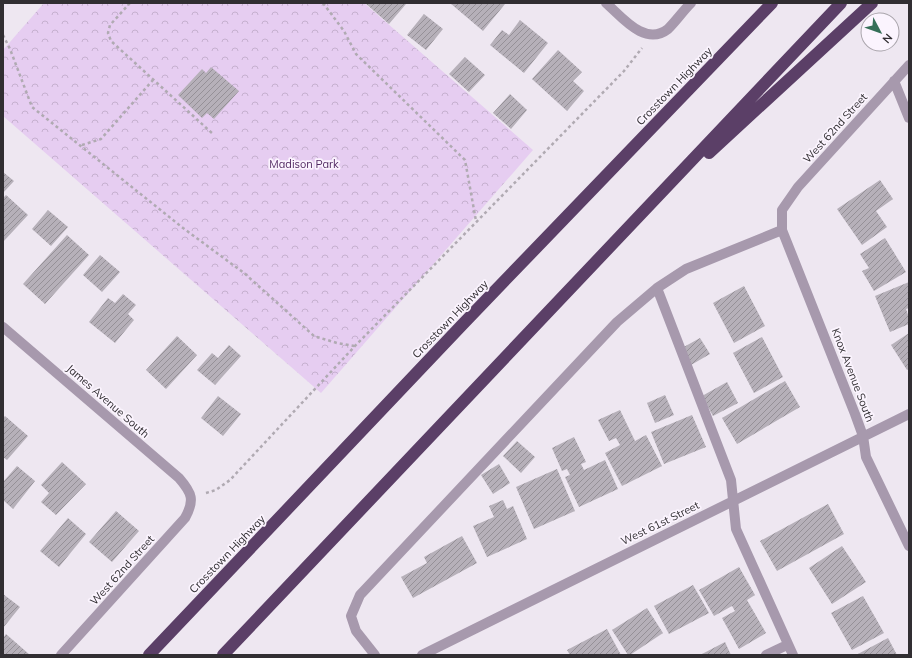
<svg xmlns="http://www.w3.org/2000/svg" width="912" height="658" viewBox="0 0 912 658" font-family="Mulish,sans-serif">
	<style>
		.forest { fill: url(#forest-crowns) }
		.building { fill: url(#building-hatch) }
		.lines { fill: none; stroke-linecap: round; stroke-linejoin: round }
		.path { stroke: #b0aab2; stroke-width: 2.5; stroke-dasharray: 3 3; stroke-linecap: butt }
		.minor { stroke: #a799ad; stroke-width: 10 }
		.highway { stroke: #5b3f67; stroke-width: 12 }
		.labels { text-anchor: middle; stroke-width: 3.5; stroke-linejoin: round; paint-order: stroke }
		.street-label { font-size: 11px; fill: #312e32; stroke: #fbf4fe }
		.park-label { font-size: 11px; fill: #512861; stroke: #fbf4fe }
	</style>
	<defs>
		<pattern id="forest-crowns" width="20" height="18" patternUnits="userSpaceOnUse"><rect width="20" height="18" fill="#e6cdf1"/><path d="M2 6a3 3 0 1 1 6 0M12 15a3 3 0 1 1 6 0" fill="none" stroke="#c6b0cf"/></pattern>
		<pattern id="building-hatch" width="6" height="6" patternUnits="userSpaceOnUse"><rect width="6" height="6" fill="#b6b0b9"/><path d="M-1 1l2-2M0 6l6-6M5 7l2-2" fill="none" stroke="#959097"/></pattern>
	</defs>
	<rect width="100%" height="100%" fill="#eee7f1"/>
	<path class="forest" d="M 44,3 L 364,3 L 533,150 L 321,393 L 3,116 L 3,50 Z"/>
	<path class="building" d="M 365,3 L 404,3 L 406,4 L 389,24 Z
		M 450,3 L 504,3 L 505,4 L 483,31 Z
		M 424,14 L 443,29 L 426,50 L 407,35 Z
		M 520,20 L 548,43 L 524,73 L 490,45 L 502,30 L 509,35 Z
		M 558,50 L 582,72 L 573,81 L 584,91 L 567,111 L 532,79 Z
		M 465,57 L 485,75 L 469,92 L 449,74 Z
		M 211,67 L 239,91 L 214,119 L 207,113 L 202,118 L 178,95 L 202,69 L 206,73 Z
		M 510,94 L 527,110 L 511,129 L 493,113 Z
		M 3,172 L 14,181 L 3,193 Z
		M 880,180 L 893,199 L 876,211 L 887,227 L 862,245 L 837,209 Z
		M 6,195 L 28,215 L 3,242 L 3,198 Z
		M 48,210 L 68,227 L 51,246 L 32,229 Z
		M 67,235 L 89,255 L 45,304 L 23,284 Z
		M 885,238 L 906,272 L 874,291 L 862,271 L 869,268 L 860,254 Z
		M 100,255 L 120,272 L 102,292 L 83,275 Z
		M 909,282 L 909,308 L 906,309 L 909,318 L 909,324 L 890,332 L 875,296 Z
		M 744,286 L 765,326 L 734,343 L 713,303 Z
		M 123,294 L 136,305 L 128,314 L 134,320 L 115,343 L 89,322 L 108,298 L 115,303 Z
		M 909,333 L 909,369 L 907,370 L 891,345 Z
		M 177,336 L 197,355 L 166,389 L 146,370 Z
		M 762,337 L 783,377 L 754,393 L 733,353 Z
		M 700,338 L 710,354 L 691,365 L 682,348 Z
		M 229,345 L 241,356 L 215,385 L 197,370 L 212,353 L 218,358 Z
		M 785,381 L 800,407 L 737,444 L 722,418 Z
		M 727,382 L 738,403 L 713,416 L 702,396 Z
		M 665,395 L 674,415 L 655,423 L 647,403 Z
		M 218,396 L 241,414 L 223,436 L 201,418 Z
		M 620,410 L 635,441 L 646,435 L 662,466 L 622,486 L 605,453 L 620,445 L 616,438 L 609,441 L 598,420 Z
		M 692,415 L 706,447 L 664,464 L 651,432 Z
		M 5,416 L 28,436 L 7,460 L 3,457 L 3,418 Z
		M 574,437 L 586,462 L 581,464 L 584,470 L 605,460 L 618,489 L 579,507 L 565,477 L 570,475 L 567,469 L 562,471 L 552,448 Z
		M 517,441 L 535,457 L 521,473 L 503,456 Z
		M 62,462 L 86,484 L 56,515 L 41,502 L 49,493 L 41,485 Z
		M 499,464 L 510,483 L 493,494 L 481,475 Z
		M 17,466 L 35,481 L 13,509 L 3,500 L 3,482 Z
		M 557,469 L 575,511 L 534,529 L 516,487 Z
		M 503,500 L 507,509 L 513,506 L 527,539 L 487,557 L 473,526 L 494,517 L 489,506 Z
		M 828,504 L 844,534 L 777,571 L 760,541 Z
		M 116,511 L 139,531 L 112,562 L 89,542 Z
		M 68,518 L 86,534 L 59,567 L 40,551 Z
		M 462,536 L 477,563 L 413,598 L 401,577 L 427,563 L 424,557 Z
		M 842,546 L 866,582 L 832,604 L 809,568 Z
		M 739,567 L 755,595 L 747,600 L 766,633 L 739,649 L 722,618 L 735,611 L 732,606 L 714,616 L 699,590 Z
		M 693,585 L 709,613 L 669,634 L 654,606 Z
		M 3,594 L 20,607 L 3,628 Z
		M 863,596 L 884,633 L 852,650 L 831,613 Z
		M 647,608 L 663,633 L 630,655 L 628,655 L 612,630 Z
		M 607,629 L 621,655 L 570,655 L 567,650 Z
		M 6,634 L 30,655 L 3,655 L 3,638 Z
		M 888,638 L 897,655 L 856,655 Z
		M 725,642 L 731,655 L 702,655 L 702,654 Z"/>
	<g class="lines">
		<path class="path" d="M 130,3 L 110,25 L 108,33 L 111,41 L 213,134
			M 323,3 L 344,31 L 356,54 L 465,160 L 476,221
			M 3,35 L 10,49 L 32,107 L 183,228 L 244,273 L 314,336 L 337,343 L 355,346
			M 82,145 L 101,139 L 153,80
			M 206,493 L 216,490 L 230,480 L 355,346 L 624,71 L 642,48"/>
		<path class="minor" d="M 606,3 C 622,17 645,47 668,29 C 676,21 683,11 691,3
			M 909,65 L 798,187 L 782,210 L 782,230 L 855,414 L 863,436 L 866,457 L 909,546
			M 894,81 L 909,118
			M 657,288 L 731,480 L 736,529 L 793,655
			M 3,327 L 179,478 C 192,493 195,500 185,518 L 61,655
			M 375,655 L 356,631 L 351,616 L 360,595 L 617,322 L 657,288 L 686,269 L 782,230
			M 422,655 L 909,414
			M 766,655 L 787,645"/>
		<path class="highway" d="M 709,153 L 872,3
			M 149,655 L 462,325 L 772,3
			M 223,655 L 841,3"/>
	</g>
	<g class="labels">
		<g class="street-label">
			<text transform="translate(674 86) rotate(-46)" y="4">Crosstown Highway</text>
			<text transform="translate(835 128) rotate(-48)" y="4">West 62nd Street</text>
			<text transform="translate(450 319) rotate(-46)" y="4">Crosstown Highway</text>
			<text transform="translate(853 375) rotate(69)" y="4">Knox Avenue South</text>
			<text transform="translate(108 401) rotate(41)" y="4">James Avenue South</text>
			<text transform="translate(660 523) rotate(-26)" y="4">West 61st Street</text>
			<text transform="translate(227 554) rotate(-46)" y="4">Crosstown Highway</text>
			<text transform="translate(122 570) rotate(-48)" y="4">West 62nd Street</text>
		</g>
		<g class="park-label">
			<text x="304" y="168">Madison Park</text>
		</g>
	</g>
	<rect width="912" height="658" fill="none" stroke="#312e32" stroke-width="8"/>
	<g transform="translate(880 32) rotate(131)"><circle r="19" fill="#fbf4fe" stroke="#aaa5ac"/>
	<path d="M0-3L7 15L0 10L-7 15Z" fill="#356f58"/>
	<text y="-6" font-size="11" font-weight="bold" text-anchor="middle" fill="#312e32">N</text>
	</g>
</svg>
